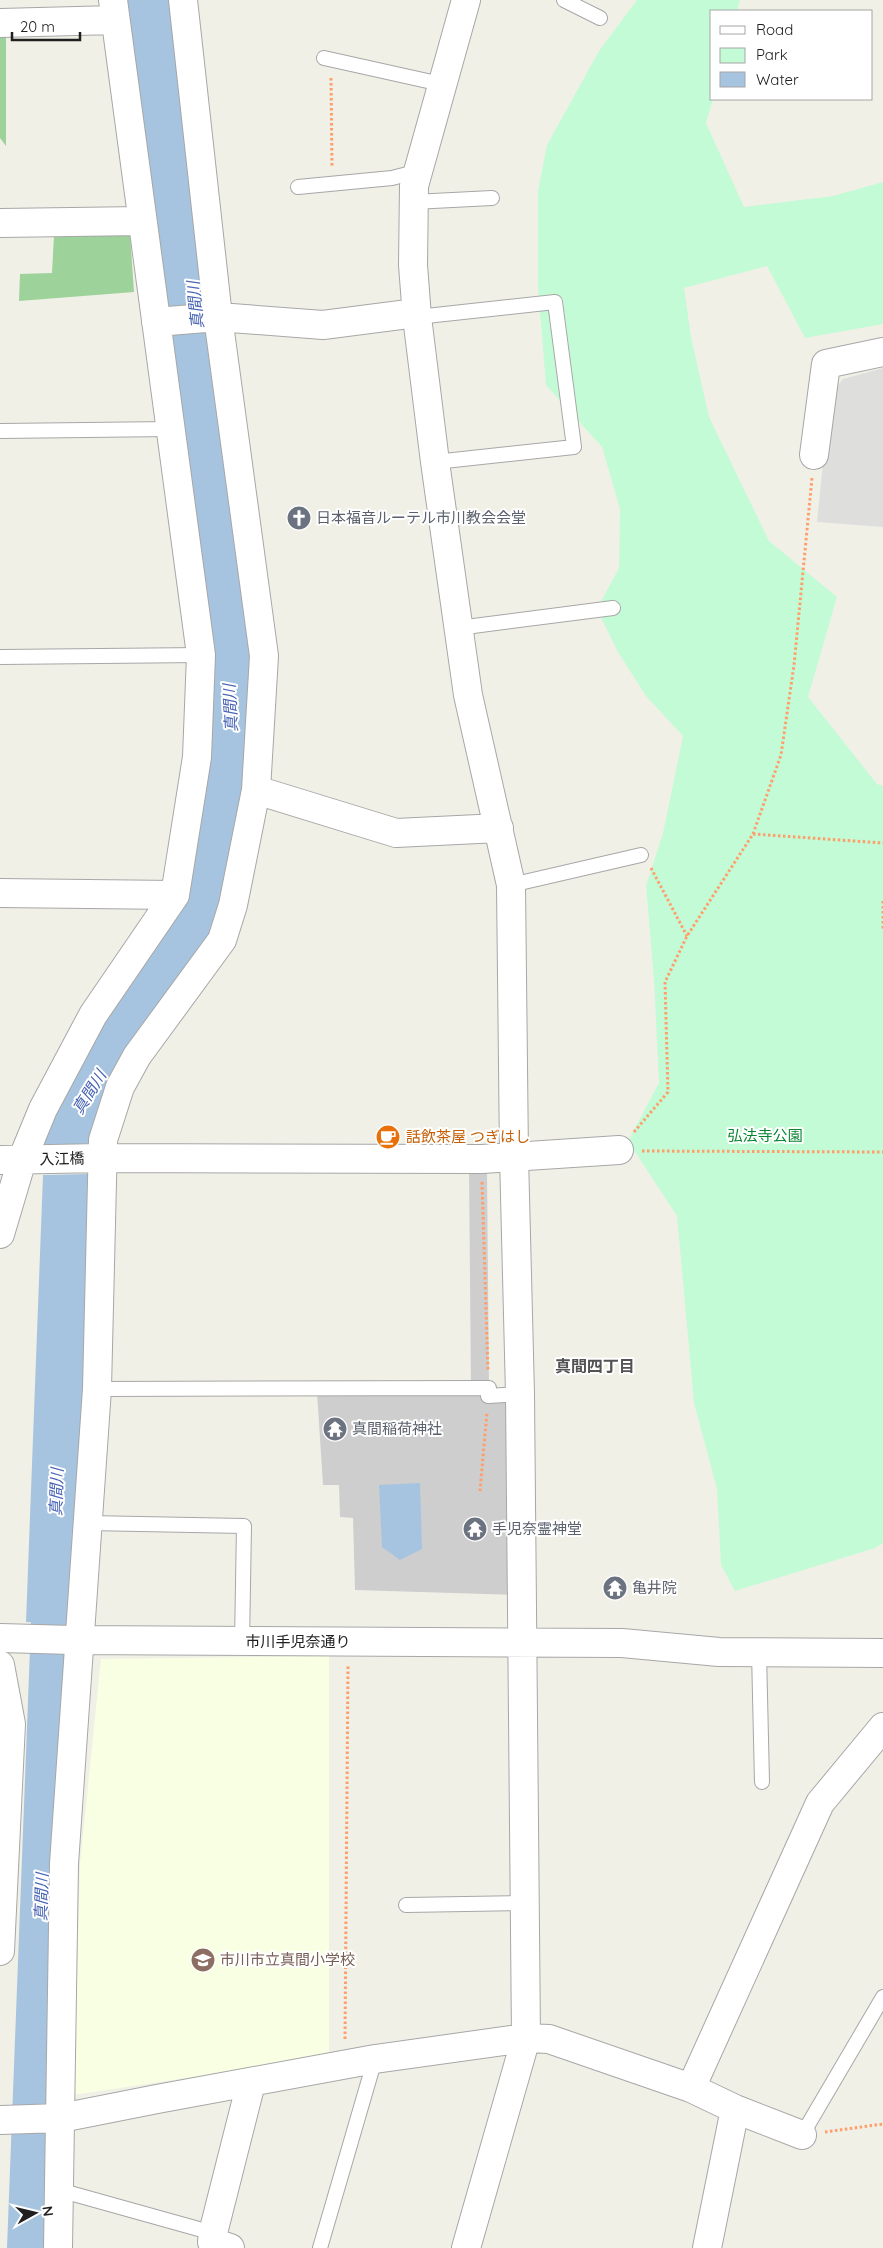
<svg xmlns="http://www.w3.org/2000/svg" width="883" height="2248" viewBox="0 0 883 2248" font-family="Quicksand,'Noto Sans JP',sans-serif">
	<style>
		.residential { fill: #dededd }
		.education { fill: #f8ffe2 }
		.religious { fill: #cecece }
		.forest { fill: #9dd29a }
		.park { fill: #c3fbd6 }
		.water { fill: #a6c4e0 }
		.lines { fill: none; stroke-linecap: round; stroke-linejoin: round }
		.river { stroke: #a6c4e0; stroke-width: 40 }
		.service-casing { stroke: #a7a7a7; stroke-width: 16 }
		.minor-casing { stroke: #a7a7a7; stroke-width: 30 }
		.tertiary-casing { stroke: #a7a7a7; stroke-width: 30 }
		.path { stroke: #fe9e6a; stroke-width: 3; stroke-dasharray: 2.5 2.5; stroke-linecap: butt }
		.service { stroke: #fff; stroke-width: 14 }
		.minor { stroke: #fff; stroke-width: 28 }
		.tertiary { stroke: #fff; stroke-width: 28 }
		.labels { text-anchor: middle; stroke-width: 4; stroke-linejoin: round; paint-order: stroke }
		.worship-label { font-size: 15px; fill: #5b616d; stroke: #fff; text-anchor: start }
		.park-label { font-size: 15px; fill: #088531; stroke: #fff }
		.food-label { font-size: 15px; fill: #c56008; stroke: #fff; text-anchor: start }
		.street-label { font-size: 15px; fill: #202020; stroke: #fff }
		.education-label { font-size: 15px; fill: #785e54; stroke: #fff; text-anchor: start }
		.water-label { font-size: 16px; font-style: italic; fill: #4864b4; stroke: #fff }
		.neighbourhood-label { font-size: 16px; font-weight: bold; fill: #535353; stroke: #fff }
	</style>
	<rect width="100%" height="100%" fill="#f1f0e7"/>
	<path class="residential" d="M 883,368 L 883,527 L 817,522 L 830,395 L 843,379 Z"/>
	<path class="education" d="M 329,1656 L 329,2056 L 74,2095 L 80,1864 L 101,1659 Z"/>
	<path class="religious" d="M 469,1168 L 487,1168 L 489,1388 L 520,1394 L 516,1595 L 355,1590 L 353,1518 L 340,1517 L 339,1485 L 323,1485 L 317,1392 L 471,1392 Z"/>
	<path class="forest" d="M 0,33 L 6,33 L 6,146 L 0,138 Z
		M 130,234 L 134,292 L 19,301 L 20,274 L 52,273 L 54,235 Z"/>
	<path class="park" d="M 637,0 L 740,0 L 737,11 L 712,11 L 713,99 L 706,123 L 744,207 L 833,196 L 883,182 L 883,324 L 805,338 L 767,266 L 684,288 L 691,337 L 709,417 L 769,541 L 837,597 L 808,697 L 877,784 L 883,786 L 883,1543 L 875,1548 L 735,1591 L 721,1565 L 717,1489 L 694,1403 L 677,1216 L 628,1141 L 659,1083 L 654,980 L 646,886 L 663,833 L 683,736 L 646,696 L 618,652 L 597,609 L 619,568 L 620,509 L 602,447 L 546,385 L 538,288 L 538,191 L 547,145 L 599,51 Z"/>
	<path class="water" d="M 126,0 L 173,0 L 253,654 L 242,787 L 213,932 L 104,1090 L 91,1144 L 40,1145 L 104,1019 L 185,900 L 203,782 Z
		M 88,1174 L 81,1626 L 26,1622 L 43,1175 Z
		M 420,1483 L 422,1549 L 400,1560 L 382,1547 L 379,1485 Z"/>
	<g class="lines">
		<path class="river" d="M 27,2248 L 52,1597"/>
		<defs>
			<path id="service" d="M 564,0 L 600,18
				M 324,58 L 441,84
				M 298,187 L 392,178 L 419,171
				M 413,202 L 492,198
				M 417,317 L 555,302 L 574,447 L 435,462
				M 0,431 L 171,429
				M 458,628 L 613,608
				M 0,657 L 201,655
				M 511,885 L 641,855
				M 97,1389 L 489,1388 L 488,1396 L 520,1394
				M 88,1523 L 244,1526 L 242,1642
				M 759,1652 L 762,1782
				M 406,1905 L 525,1903
				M 802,2135 L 883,1997
				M 59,2190 L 213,2233
				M 320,2248 L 375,2059"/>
			<path id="minor" d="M 0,23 L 115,20
				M 0,223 L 142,221
				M 156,322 L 218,317 L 323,325 L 416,313
				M 814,455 L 826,364 L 883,352
				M 256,790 L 396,833 L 499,828
				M 0,893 L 175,895
				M 0,1160 L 101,1158 L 482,1159 L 619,1150
				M 0,1234 L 22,1160 L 43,1109 L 93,1015 L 175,895 L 197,757 L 201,655 L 113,0
				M 73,1640 L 622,1643 L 719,1652 L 883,1653
				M 0,1665 L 11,1724 L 0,1951
				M 691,2088 L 820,1803 L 883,1727
				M 0,2120 L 61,2118 L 157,2099 L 375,2059 L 526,2038 L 549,2039 L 691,2088 L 735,2109 L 802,2135
				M 58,2248 L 64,1864 L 97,1389 L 103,1140 L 120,1087 L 137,1056 L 222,940 L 233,905 L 256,790 L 264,656 L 218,317 L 183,0
				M 230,2248 L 212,2242 L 213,2233 L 251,2083
				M 466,2248 L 526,2038 L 520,1394 L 514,1156 L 511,885 L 468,695 L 435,462 L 417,317 L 413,265 L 414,186 L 466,0
				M 707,2248 L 735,2109"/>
			<path id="tertiary" d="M 0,1638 L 73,1640"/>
		</defs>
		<use href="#service" class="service-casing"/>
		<use href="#minor" class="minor-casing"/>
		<use href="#tertiary" class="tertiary-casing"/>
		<path class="path" d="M 331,78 L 332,167
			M 753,834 L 781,755 L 794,665 L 812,478
			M 651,868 L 687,936
			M 883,901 L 883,930
			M 634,1132 L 668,1092 L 665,982 L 687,936 L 753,834 L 883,843
			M 642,1151 L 883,1152
			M 482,1182 L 488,1371
			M 480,1491 L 487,1412
			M 345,2039 L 348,1666
			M 825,2132 L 883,2124"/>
		<use href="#service" class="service"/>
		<use href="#minor" class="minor"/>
		<use href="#tertiary" class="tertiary"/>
	</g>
	<defs>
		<symbol id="church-disc" viewBox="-11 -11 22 22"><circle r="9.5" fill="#6b7280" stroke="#fff"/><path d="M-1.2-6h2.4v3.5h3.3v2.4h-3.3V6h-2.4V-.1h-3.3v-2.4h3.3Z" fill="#fff"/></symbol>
		<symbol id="cafe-disc" viewBox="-11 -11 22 22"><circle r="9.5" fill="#e8710a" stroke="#fff"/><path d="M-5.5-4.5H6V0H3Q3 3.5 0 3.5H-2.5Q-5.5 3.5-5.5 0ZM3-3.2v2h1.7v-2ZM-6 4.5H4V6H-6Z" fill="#fff"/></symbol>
		<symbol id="temple-disc" viewBox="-11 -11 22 22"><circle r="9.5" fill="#6b7280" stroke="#fff"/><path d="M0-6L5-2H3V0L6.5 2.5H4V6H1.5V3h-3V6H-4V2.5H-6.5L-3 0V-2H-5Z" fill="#fff"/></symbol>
		<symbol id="school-disc" viewBox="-11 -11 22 22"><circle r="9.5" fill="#8d6e63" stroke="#fff"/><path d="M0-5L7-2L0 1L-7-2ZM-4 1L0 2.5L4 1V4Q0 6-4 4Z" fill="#fff"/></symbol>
	</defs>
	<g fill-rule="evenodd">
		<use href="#church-disc" x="285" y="504" width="28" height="28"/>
		<use href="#cafe-disc" x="374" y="1123" width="28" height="28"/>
		<use href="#temple-disc" x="321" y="1415" width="28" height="28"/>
		<use href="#temple-disc" x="461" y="1515" width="28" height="28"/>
		<use href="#temple-disc" x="601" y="1574" width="28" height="28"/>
		<use href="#school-disc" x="189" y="1946" width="28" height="28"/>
	</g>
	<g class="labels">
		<g class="worship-label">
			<text x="316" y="523">日本福音ルーテル市川教会会堂</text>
			<text x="352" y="1434">真間稲荷神社</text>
			<text x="492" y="1534">手児奈霊神堂</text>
			<text x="632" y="1593">亀井院</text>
		</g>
		<g class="park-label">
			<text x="765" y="1141">弘法寺公園</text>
		</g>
		<g class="food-label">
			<text x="406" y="1142">話飲茶屋 つぎはし</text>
		</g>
		<g class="street-label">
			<text transform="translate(62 1159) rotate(-1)" y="5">入江橋</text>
			<text x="298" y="1647">市川手児奈通り</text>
		</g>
		<g class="education-label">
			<text x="220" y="1965">市川市立真間小学校</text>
		</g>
		<g class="water-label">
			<text transform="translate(195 305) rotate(-96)" y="6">真間川</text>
			<text transform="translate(230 708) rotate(-93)" y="6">真間川</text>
			<text transform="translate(89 1092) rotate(-58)" y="6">真間川</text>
			<text transform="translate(56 1492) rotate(-88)" y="6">真間川</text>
			<text transform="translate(41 1897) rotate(-88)" y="6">真間川</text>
		</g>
		<g class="neighbourhood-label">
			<text x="595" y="1372">真間四丁目</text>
		</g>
	</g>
	<rect x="710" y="10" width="162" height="90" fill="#ffffff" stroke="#a6a6a6"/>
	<rect x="720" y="26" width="25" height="8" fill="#ffffff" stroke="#a6a6a6"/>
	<text x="756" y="35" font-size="15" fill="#202020">Road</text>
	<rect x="720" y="48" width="25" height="15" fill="#c3fbd6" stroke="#a6a6a6"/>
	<text x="756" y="60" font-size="15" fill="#202020">Park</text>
	<rect x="720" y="72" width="25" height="15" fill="#a6c4e0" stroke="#a6a6a6"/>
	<text x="756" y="85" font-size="15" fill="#202020">Water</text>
	<g transform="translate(35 2213) rotate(82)" stroke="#ffffff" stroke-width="4" paint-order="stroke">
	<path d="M0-4L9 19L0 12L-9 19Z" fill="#202020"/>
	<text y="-8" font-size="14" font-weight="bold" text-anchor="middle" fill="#202020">N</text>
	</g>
	<path d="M12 32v8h68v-8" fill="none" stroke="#202020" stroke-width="2.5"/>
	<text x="20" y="32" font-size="15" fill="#202020" stroke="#ffffff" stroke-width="4" paint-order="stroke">20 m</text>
</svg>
